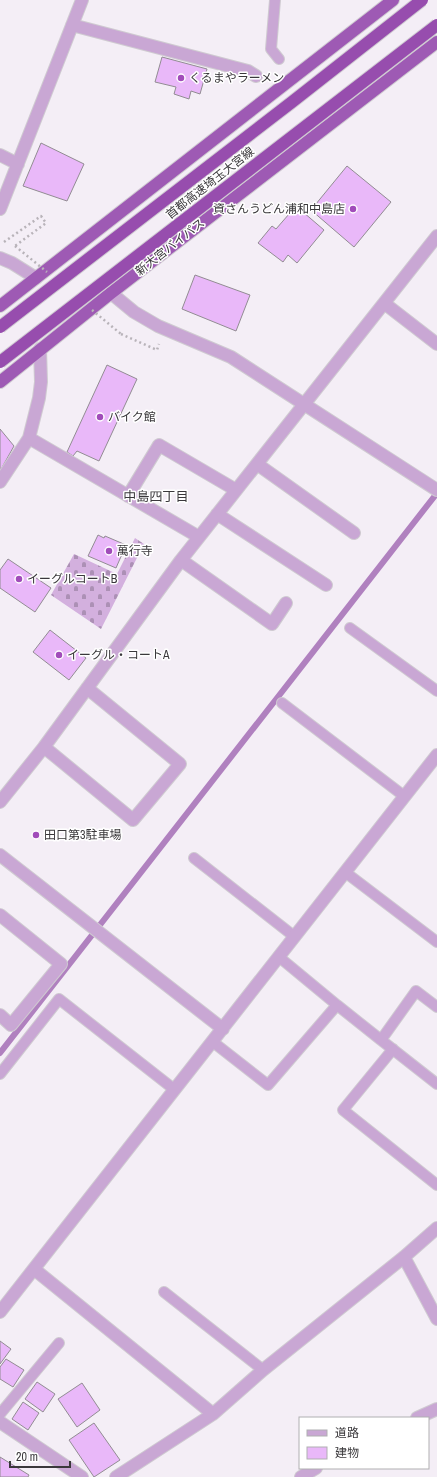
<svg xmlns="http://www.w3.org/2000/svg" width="437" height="1477" viewBox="0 0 437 1477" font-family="'Archivo Narrow','Noto Sans JP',sans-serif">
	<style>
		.cemetery { fill: url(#cemetery-stones) }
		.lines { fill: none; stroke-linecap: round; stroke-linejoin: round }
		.stream { stroke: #b081bf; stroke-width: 6 }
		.building { fill: #e9b8f9; stroke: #928c93 }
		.service-casing { stroke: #cfcad1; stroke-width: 12 }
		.minor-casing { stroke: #cfcad1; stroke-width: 14 }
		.trunk-casing { stroke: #cfcad1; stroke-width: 14 }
		.path { stroke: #b8b3b9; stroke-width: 2.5; stroke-dasharray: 2 3; stroke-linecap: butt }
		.service { stroke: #c9a7d4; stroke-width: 10 }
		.minor { stroke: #c9a7d4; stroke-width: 12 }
		.trunk { stroke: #9e5ab4; stroke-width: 12 }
		.motorway-bridge-casing { stroke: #cfcad1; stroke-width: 14; stroke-linecap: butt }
		.path-bridge { stroke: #b8b3b9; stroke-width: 2.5; stroke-dasharray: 2 3; stroke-linecap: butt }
		.motorway-bridge { stroke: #974dae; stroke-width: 12 }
		.poi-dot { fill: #a14cba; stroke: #fff; stroke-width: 1.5 }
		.labels { text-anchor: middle; stroke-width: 3; stroke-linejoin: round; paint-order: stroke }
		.poi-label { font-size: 12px; fill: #3a383b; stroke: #fff; text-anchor: start }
		.street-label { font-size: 12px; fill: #3a383b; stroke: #fff }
		.neighbourhood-label { font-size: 13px; fill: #3a383b; stroke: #fff }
	</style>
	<defs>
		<pattern id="cemetery-stones" width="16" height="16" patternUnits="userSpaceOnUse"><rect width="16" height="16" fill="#d3b0de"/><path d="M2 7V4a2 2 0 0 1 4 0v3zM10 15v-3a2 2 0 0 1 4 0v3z" fill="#ac90b5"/></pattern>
	</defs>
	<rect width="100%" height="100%" fill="#f4eef6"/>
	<path class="cemetery" d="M 135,538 L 144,544 L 101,629 L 51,595 L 74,554 L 117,574 Z"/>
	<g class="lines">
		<path class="stream" d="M 0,1053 L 437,493"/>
	</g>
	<path class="building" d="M 162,57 L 207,69 L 200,94 L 191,91 L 189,99 L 174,94 L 176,87 L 155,82 Z
		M 41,143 L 84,164 L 67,201 L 23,186 Z
		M 347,166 L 391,202 L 354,247 L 311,210 Z
		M 296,206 L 324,230 L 297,263 L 288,255 L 283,262 L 258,243 L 272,226 L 276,229 Z
		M 195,275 L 250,295 L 236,331 L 182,309 Z
		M 107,365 L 137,379 L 99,461 L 77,451 L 73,456 L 67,452 Z
		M 0,429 L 14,446 L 0,471 Z
		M 98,535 L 104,538 L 105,536 L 126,545 L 116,568 L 88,556 Z
		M 8,559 L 51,588 L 35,612 L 0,588 L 0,570 Z
		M 50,630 L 86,658 L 69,680 L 33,652 Z
		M 0,1341 L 11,1349 L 0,1364 Z
		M 6,1359 L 24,1370 L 13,1387 L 0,1379 L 0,1367 Z
		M 37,1382 L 55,1394 L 43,1412 L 25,1399 Z
		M 82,1383 L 100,1410 L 77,1427 L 58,1399 Z
		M 23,1402 L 39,1413 L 28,1430 L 12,1419 Z
		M 94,1423 L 120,1460 L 94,1477 L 69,1440 Z
		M 0,1457 L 29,1475 L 28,1477 L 0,1477 Z"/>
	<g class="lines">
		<defs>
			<path id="service" d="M 275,0 L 271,49 L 279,59
				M 350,628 L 437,691
				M 282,703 L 404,796
				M 194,858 L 295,937
				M 345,872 L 437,942
				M 337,1005 L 381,1040
				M 437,1007 L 416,991 L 381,1040 L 437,1084
				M 213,1042 L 268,1085 L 337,1005 L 279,957
				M 393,1049 L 343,1110 L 437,1185
				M 0,1074 L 59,999 L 175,1090
				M 164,1292 L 263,1370
				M 0,1414 L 59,1343"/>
			<path id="minor" d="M 72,25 L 248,71 L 256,76
				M 0,155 L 18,164
				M 0,209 L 82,0
				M 0,258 L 12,263 L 36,278
				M 111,293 L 134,312 L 158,326 L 231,357 L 437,490
				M 384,303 L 437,344
				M 29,438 L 199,537
				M 257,464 L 354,533
				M 0,482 L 29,438 L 39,398 L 41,382 L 40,349
				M 128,496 L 159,445 L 236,490
				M 217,514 L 326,585
				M 181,560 L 272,624 L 286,603
				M 44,747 L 133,820 L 180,764 L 87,688
				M 0,802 L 44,747 L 181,560 L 437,236
				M 0,855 L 223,1029
				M 0,915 L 61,964 L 11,1025 L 0,1015
				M 404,1257 L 437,1319
				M 34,1269 L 213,1414
				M 0,1312 L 437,755
				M 417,1418 L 437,1409
				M 0,1422 L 82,1477
				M 116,1477 L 213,1414 L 263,1370 L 404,1257 L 437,1228
				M 301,1477 L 316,1468"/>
			<path id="trunk" d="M 0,306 L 393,0
				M 0,382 L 111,293 L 437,42"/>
		</defs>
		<use href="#service" class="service-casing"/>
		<use href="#minor" class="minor-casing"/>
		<use href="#trunk" class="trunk-casing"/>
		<path class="path" d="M 4,242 L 41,216 L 46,223 L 15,246
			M 121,334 L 157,350 L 159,344"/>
		<use href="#service" class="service"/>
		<use href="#minor" class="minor"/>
		<use href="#trunk" class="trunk"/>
		<defs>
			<path id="motorway-bridge" d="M 0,327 L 292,102 L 422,0
				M 0,362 L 437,25"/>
		</defs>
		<use href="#motorway-bridge" class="motorway-bridge-casing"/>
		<path class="path-bridge" d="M 15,246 L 47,272
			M 92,310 L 121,334"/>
		<use href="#motorway-bridge" class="motorway-bridge"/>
	</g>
	<g class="poi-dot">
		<circle cx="181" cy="78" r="4"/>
		<circle cx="353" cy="209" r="4"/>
		<circle cx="100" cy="417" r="4"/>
		<circle cx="109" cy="551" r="4"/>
		<circle cx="19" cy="579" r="4"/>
		<circle cx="59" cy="655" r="4"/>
		<circle cx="36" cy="835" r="4"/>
	</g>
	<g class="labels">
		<g class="poi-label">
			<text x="189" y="82">くるまやラーメン</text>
			<text x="345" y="213" text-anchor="end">資さんうどん浦和中島店</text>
			<text x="108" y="421">バイク館</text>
			<text x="117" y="555">萬行寺</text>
			<text x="27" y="583">イーグルコートB</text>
			<text x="67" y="659">イーグル・コートA</text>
			<text x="44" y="839">田口第3駐車場</text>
		</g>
		<g class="street-label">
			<text transform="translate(210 183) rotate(-38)" y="4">首都高速埼玉大宮線</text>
			<text transform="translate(170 247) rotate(-38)" y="4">新大宮バイパス</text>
		</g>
		<g class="neighbourhood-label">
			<text x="156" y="501">中島四丁目</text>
		</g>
	</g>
	<rect x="299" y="1417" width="130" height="52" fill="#ffffff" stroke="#b0afb1"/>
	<rect x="307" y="1430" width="20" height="6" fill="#c9a7d4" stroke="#b0afb1"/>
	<text x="335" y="1437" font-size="12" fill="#3a383b">道路</text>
	<rect x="307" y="1447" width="20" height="12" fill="#e9b8f9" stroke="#b0afb1"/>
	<text x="335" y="1457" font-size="12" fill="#3a383b">建物</text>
	<path d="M10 1461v6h60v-6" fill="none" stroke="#3a383b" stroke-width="2"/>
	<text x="16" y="1461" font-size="12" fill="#3a383b" stroke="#ffffff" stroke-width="3" paint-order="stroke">20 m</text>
</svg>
